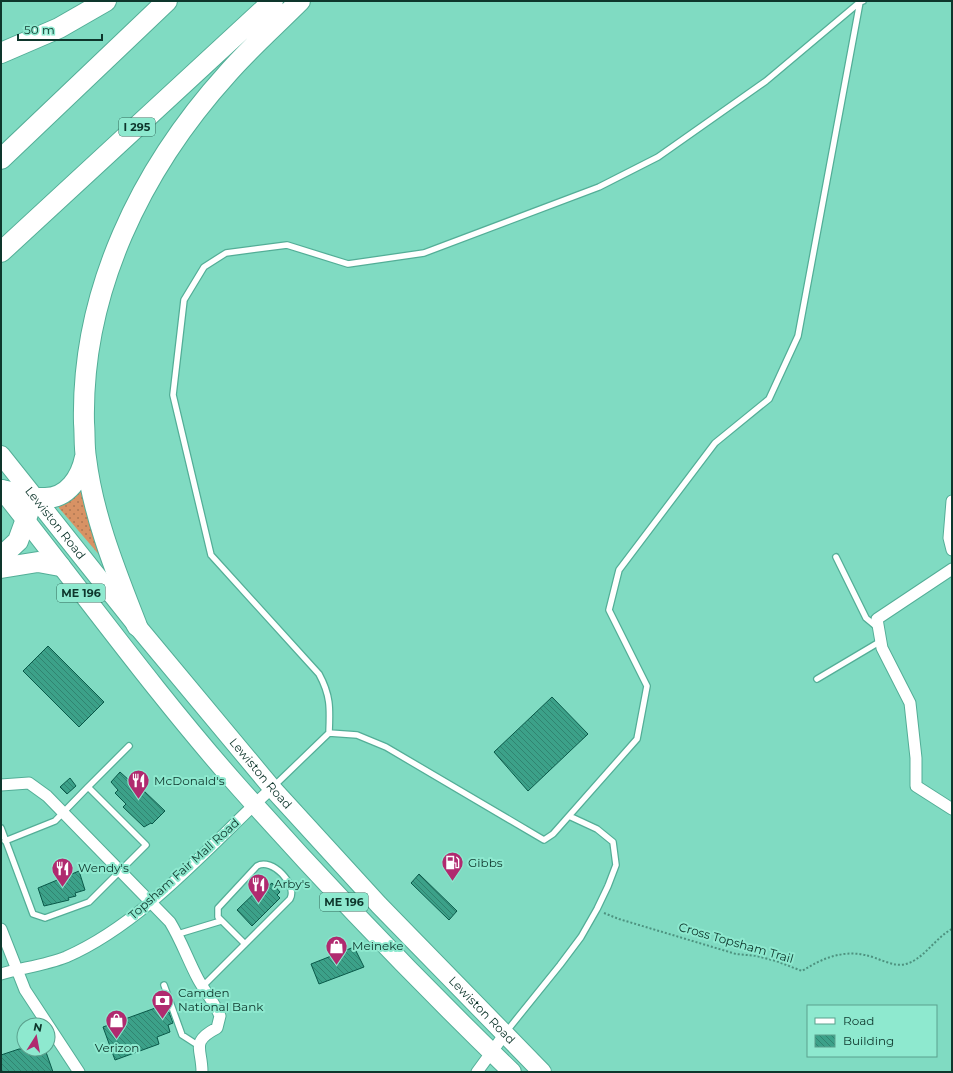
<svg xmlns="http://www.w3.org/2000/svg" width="953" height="1073" viewBox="0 0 953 1073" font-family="Montserrat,sans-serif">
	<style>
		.green { fill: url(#green-dots) }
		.building { fill: url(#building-back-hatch); stroke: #095949 }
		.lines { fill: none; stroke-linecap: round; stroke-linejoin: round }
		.service-casing { stroke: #53ae97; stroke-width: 8 }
		.minor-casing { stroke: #53ae97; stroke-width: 13 }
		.trunk-casing { stroke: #53ae97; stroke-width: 20 }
		.motorway-casing { stroke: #53ae97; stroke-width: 22 }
		.path { stroke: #4d927f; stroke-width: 2; stroke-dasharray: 2 2; stroke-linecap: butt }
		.service { stroke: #fff; stroke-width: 5.5 }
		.minor { stroke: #fff; stroke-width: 11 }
		.trunk { stroke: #fff; stroke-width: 18 }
		.motorway { stroke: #fff; stroke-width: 20 }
		.labels { text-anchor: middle; stroke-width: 4; stroke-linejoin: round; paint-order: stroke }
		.shield { fill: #8ee9cf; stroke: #346c5d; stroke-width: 1 }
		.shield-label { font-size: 11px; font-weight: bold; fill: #0e362c }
		.street-label { font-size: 12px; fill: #0e362c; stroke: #8ee9cf }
		.poi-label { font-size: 12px; fill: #0e362c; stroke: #8ee9cf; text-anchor: start }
	</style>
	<defs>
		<pattern id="green-dots" width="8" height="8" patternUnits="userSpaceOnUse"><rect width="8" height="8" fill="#d89264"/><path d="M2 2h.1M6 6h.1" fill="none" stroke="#ae7853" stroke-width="1.8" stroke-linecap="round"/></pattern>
		<pattern id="building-back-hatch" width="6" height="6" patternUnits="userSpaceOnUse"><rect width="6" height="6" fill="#3ca189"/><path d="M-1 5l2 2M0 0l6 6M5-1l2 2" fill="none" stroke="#318470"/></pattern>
	</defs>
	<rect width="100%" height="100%" fill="#80dbc2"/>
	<path class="green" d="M 83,483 L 101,557 L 59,508 L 58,505 Z"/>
	<path class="building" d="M 48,646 L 104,702 L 79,727 L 23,671 Z
		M 552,697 L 588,734 L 528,791 L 494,752 Z
		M 120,772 L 141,791 L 143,790 L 165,811 L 152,824 L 151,823 L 144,827 L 123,807 L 126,804 L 115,793 L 118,790 L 111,782 Z
		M 70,778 L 76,786 L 67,794 L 60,787 Z
		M 79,871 L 85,890 L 75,893 L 76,896 L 68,898 L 69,900 L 44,906 L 38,888 Z
		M 419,874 L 457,911 L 449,920 L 411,883 Z
		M 265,883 L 268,886 L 272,883 L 280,892 L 277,895 L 280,898 L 252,926 L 237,910 Z
		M 354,947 L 364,967 L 319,984 L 311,964 Z
		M 158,1007 L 159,1010 L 162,1008 L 164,1013 L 169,1012 L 173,1023 L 168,1025 L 170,1032 L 157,1037 L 159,1044 L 115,1060 L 103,1027 Z
		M 19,1049 L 34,1049 L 36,1055 L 46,1052 L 53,1072 L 1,1072 L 1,1055 Z"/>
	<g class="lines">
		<defs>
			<path id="service" d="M 860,2 L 798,336 L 769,399 L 715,443 L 619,570 L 609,610 L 647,686 L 637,739 L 553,834 L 544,840 L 386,747 L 357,735 L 329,733 C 330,709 331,696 319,674 L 211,555 L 173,395 L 184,300 L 204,267 L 226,253 L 287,245 L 348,264 L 424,253 L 599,187 L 658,157 L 766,81 L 860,2 L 863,1
				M 836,557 L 866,618 L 878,628
				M 817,679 L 881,641
				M 274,786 L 329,733
				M 1,828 L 33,914 L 45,918 L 89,902 L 146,845 L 88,787 L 129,746
				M 5,841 L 55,821 L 88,787
				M 178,934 L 221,921
				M 164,985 L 182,1035 L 199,1046
				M 202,987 L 290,899 C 298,885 272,857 257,866 L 218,908 L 218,917 L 245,944
				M 506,1032 L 560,965 L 581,937 L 597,909 L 608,886 L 616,865 L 613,842 L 597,829 L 569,816"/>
			<path id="minor" d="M 952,501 L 949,538 L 952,550
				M 952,569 L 877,619 L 882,648 L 910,703 L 916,758 L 916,786 L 952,809
				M 1,785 L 29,783 L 47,796 L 170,922 C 181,940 188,960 198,979 C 205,992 215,1003 220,1016 L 217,1028 C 190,1042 202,1048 202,1072
				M 1,929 L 25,990 L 79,1072
				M 1,974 C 22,968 46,965 66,957 C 144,923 210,845 272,788
				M 477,1072 L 504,1035"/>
			<g id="trunk">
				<path id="s1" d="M 1,455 L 137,626 L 272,788 L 379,905 L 542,1072"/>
				<path d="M 1,489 C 80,588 153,690 237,785 C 325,884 417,980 512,1072"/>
			</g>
			<path id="motorway" d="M 1,53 L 59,28 L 106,1
				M 1,159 L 167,1
				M 1,252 L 273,1
				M 2,490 C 15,493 31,499 45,498 C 68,498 81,477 85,457
				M 1,557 L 18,541 L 34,497
				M 1,568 L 38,562 L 60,566
				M 137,626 C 116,572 93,516 86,458 C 84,446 85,434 84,423 C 81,292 141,169 228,73 C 250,48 276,25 300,1"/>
		</defs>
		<use href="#service" class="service-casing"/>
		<use href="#minor" class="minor-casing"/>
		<use href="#trunk" class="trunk-casing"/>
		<use href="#motorway" class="motorway-casing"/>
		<path class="path" d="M 604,913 L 619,919 L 736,954 L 757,956 L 776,961 L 802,971 C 821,959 841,950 865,955 C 877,957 894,968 906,964 C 924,959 935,938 952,929"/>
		<use href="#service" class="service"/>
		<use href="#minor" class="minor"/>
		<use href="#trunk" class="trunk"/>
		<use href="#motorway" class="motorway"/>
	</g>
	<defs>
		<symbol id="restaurant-pin" viewBox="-11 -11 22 30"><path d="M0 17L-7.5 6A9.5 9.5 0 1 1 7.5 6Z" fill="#b02a6f" stroke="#8ee9cf"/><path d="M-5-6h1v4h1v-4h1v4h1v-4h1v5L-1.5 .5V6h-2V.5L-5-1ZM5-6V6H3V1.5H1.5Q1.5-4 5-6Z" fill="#fff"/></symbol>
		<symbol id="fuel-pin" viewBox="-11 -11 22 30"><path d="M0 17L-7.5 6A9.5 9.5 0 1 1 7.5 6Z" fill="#b02a6f" stroke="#8ee9cf"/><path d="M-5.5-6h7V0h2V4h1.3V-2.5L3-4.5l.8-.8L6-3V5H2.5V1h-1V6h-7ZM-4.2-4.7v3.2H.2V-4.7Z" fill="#fff"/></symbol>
		<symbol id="shop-pin" viewBox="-11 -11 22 30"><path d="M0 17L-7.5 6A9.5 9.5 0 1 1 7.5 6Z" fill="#b02a6f" stroke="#8ee9cf"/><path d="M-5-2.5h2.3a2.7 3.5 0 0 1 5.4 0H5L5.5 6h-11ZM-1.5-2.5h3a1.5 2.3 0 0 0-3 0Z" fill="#fff"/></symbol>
		<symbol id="bank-pin" viewBox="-11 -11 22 30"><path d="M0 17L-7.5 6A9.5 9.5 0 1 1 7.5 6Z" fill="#b02a6f" stroke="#8ee9cf"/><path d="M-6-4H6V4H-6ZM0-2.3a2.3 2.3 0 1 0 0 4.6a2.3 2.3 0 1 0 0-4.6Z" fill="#fff"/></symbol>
	</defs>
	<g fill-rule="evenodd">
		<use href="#restaurant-pin" x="126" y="768" width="25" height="34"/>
		<use href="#fuel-pin" x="440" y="850" width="25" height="34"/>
		<use href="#restaurant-pin" x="50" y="856" width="25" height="34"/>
		<use href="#restaurant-pin" x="246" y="872" width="25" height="34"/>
		<use href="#shop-pin" x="324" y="934" width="25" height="34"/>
		<use href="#bank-pin" x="150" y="988" width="25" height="34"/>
		<use href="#shop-pin" x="104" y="1008" width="25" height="34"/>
	</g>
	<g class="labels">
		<g class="shield">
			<rect x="119" y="118" width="36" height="18" rx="3"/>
			<rect x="57" y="584" width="48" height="18" rx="3"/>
			<rect x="320" y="893" width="48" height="18" rx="3"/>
		</g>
		<g class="shield-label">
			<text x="137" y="131">I 295</text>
			<text x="81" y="597">ME 196</text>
			<text x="344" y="906">ME 196</text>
		</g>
		<g class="street-label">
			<text dy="4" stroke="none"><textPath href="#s1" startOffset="87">Lewiston Road</textPath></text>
			<text dy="4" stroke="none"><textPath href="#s1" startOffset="411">Lewiston Road</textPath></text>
			<text transform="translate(184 869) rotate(-42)" y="4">Topsham Fair Mall Road</text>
			<text transform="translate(736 943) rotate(16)" y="4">Cross Topsham Trail</text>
			<text dy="4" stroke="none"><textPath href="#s1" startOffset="735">Lewiston Road</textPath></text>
		</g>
		<g class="poi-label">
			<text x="154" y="785">McDonald's</text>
			<text x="468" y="867">Gibbs</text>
			<text x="78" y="872">Wendy's</text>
			<text x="274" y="888">Arby's</text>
			<text x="352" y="950">Meineke</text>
			<text x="178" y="997">Camden<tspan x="178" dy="14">National Bank</tspan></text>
			<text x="117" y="1052" text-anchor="middle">Verizon</text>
		</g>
	</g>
	<rect width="953" height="1073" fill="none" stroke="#0e362c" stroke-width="4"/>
	<rect x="807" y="1005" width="130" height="52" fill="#8ee9cf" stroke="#5ba18e"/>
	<rect x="815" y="1018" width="20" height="6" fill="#ffffff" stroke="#5ba18e"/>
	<text x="843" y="1025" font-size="12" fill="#0e362c">Road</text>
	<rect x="815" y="1035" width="20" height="12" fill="url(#building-back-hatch)" stroke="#5ba18e"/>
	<text x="843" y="1045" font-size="12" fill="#0e362c">Building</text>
	<g transform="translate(36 1037) rotate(11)"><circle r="19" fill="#8ee9cf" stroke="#5ba18e"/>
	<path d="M0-3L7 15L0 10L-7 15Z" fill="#b02a6f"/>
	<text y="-6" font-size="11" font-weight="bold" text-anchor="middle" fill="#0e362c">N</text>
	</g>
	<path d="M18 34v6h84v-6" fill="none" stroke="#0e362c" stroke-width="2"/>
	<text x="24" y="34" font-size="12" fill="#0e362c" stroke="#8ee9cf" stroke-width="3" paint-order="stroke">50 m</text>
</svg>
